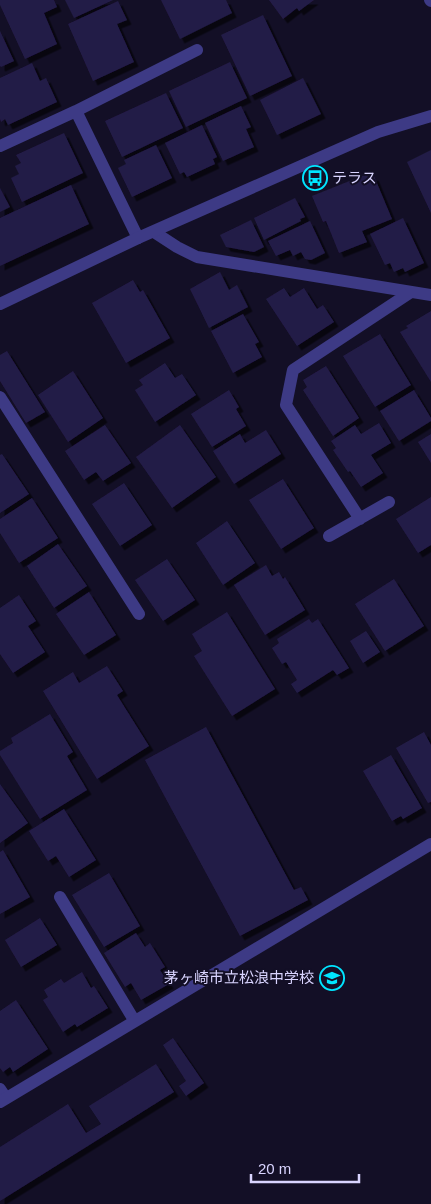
<svg xmlns="http://www.w3.org/2000/svg" width="431" height="1204" viewBox="0 0 431 1204" font-family="Arial,'Noto Sans JP',sans-serif">
	<style>
		.building { fill: #241b47; filter: url(#shadow) }
		.lines { fill: none; stroke-linecap: round; stroke-linejoin: round }
		.service { stroke: #3d3a85; stroke-width: 12 }
		.minor { stroke: #3d3a85; stroke-width: 12 }
		.tertiary { stroke: #3d3a85; stroke-width: 12 }
		.labels { text-anchor: middle; stroke-width: 4; stroke-linejoin: round; paint-order: stroke }
		.poi-label { font-size: 15px; fill: #d9d4ff; stroke: #130f26; text-anchor: start }
	</style>
	<defs>
		<filter id="shadow"><feDropShadow dx="4.5" dy="4.5" stdDeviation="0" flood-color="#0009"/></filter>
	</defs>
	<rect width="100%" height="100%" fill="#130f26"/>
	<path class="building" d="M 0,0 L 54,0 L 57,7 L 44,13 L 57,44 L 25,59 L 0,5 Z
		M 65,0 L 113,0 L 74,18 Z
		M 161,0 L 226,0 L 232,13 L 180,39 Z
		M 269,0 L 314,0 L 299,11 L 297,8 L 283,19 Z
		M 118,1 L 127,20 L 117,24 L 134,62 L 93,81 L 68,24 Z
		M 263,15 L 292,76 L 250,96 L 221,35 Z
		M 0,31 L 14,61 L 1,67 L 0,66 Z
		M 230,62 L 247,98 L 186,127 L 169,91 Z
		M 32,63 L 40,81 L 46,78 L 57,102 L 8,125 L 5,119 L 1,122 L 0,119 L 0,78 Z
		M 303,78 L 321,114 L 277,135 L 260,100 Z
		M 166,93 L 183,128 L 122,157 L 105,121 Z
		M 241,106 L 251,127 L 246,129 L 254,147 L 223,161 L 205,123 Z
		M 202,125 L 217,157 L 213,159 L 215,164 L 187,177 L 184,172 L 180,174 L 165,143 Z
		M 64,133 L 83,173 L 22,202 L 11,178 L 19,174 L 15,166 L 21,163 L 16,155 Z
		M 156,145 L 172,178 L 132,197 L 118,168 L 126,164 L 124,160 Z
		M 431,150 L 431,213 L 407,162 Z
		M 367,174 L 368,178 L 374,176 L 392,219 L 362,231 L 367,242 L 339,253 L 326,221 L 323,222 L 312,196 Z
		M 71,185 L 89,224 L 0,266 L 0,218 Z
		M 0,188 L 10,207 L 0,212 Z
		M 295,198 L 305,217 L 300,219 L 301,221 L 264,240 L 254,218 Z
		M 403,218 L 424,263 L 405,272 L 403,268 L 394,272 L 390,263 L 385,265 L 370,234 Z
		M 251,220 L 264,247 L 254,252 L 226,247 L 220,235 Z
		M 310,221 L 325,253 L 311,260 L 305,259 L 301,252 L 293,256 L 290,250 L 276,256 L 268,241 Z
		M 220,272 L 229,290 L 237,285 L 248,307 L 209,328 L 190,289 Z
		M 133,280 L 140,292 L 143,290 L 170,338 L 126,363 L 92,303 Z
		M 284,288 L 290,297 L 304,288 L 317,309 L 323,305 L 334,322 L 297,346 L 266,299 Z
		M 431,311 L 431,382 L 400,332 L 408,328 L 406,326 Z
		M 243,314 L 259,342 L 255,344 L 262,357 L 233,373 L 211,331 Z
		M 380,334 L 411,385 L 375,407 L 343,356 Z
		M 7,351 L 45,412 L 26,423 L 0,381 L 0,355 Z
		M 165,363 L 175,378 L 182,374 L 196,395 L 155,422 L 135,390 L 143,385 L 139,380 Z
		M 326,366 L 359,418 L 333,436 L 303,390 L 307,387 L 303,380 Z
		M 73,371 L 103,418 L 68,442 L 38,395 Z
		M 229,390 L 239,407 L 236,409 L 246,426 L 212,447 L 191,414 Z
		M 414,390 L 431,418 L 431,421 L 399,441 L 380,411 Z
		M 379,423 L 391,443 L 371,455 L 383,473 L 361,487 L 350,471 L 348,472 L 333,450 L 336,448 L 331,441 L 355,425 L 361,434 Z
		M 105,425 L 131,463 L 103,481 L 96,472 L 84,480 L 65,451 Z
		M 180,425 L 216,477 L 172,508 L 136,457 Z
		M 266,430 L 281,454 L 234,484 L 213,451 L 240,434 L 245,443 Z
		M 431,434 L 431,463 L 418,442 Z
		M 2,454 L 29,494 L 0,513 L 0,455 Z
		M 283,479 L 314,528 L 281,549 L 249,500 Z
		M 124,483 L 152,525 L 120,546 L 92,504 Z
		M 431,497 L 431,545 L 418,553 L 396,519 Z
		M 32,498 L 58,538 L 19,563 L 0,533 L 0,519 Z
		M 227,521 L 255,563 L 223,585 L 196,543 Z
		M 58,544 L 87,586 L 54,608 L 27,566 Z
		M 167,559 L 195,600 L 163,621 L 135,580 Z
		M 266,565 L 272,576 L 279,572 L 283,579 L 285,577 L 305,610 L 265,635 L 234,585 Z
		M 394,579 L 424,626 L 385,651 L 355,604 Z
		M 89,592 L 116,635 L 84,655 L 56,614 Z
		M 19,595 L 36,621 L 28,626 L 45,652 L 13,673 L 0,654 L 0,608 Z
		M 227,612 L 275,689 L 232,716 L 194,656 L 202,651 L 192,634 Z
		M 309,619 L 312,623 L 318,619 L 349,668 L 337,675 L 333,670 L 297,693 L 291,684 L 297,680 L 286,662 L 282,664 L 272,648 L 279,643 L 277,639 Z
		M 366,631 L 380,652 L 363,663 L 350,641 Z
		M 107,666 L 123,691 L 117,695 L 149,746 L 97,779 L 43,691 L 73,672 L 79,683 Z
		M 50,714 L 73,752 L 67,756 L 87,790 L 40,819 L 0,755 L 0,751 L 13,743 L 11,738 Z
		M 206,727 L 294,890 L 301,887 L 308,900 L 240,936 L 145,760 Z
		M 424,732 L 431,745 L 431,802 L 428,803 L 396,748 Z
		M 391,755 L 422,808 L 403,819 L 401,816 L 392,821 L 363,771 Z
		M 0,784 L 28,823 L 0,843 Z
		M 64,809 L 96,860 L 69,877 L 56,856 L 48,861 L 29,831 Z
		M 3,850 L 30,897 L 0,914 L 0,852 Z
		M 109,873 L 140,926 L 104,947 L 72,895 Z
		M 40,918 L 57,945 L 21,967 L 5,940 Z
		M 136,933 L 145,947 L 150,943 L 165,967 L 160,970 L 169,984 L 141,1000 L 131,983 L 125,987 L 104,953 Z
		M 82,972 L 91,988 L 94,986 L 108,1008 L 77,1027 L 75,1024 L 63,1032 L 43,1000 L 48,997 L 44,990 L 61,979 L 64,983 Z
		M 16,1000 L 48,1049 L 13,1072 L 10,1067 L 3,1072 L 0,1068 L 0,1011 Z
		M 173,1038 L 204,1083 L 186,1096 L 179,1086 L 186,1081 L 163,1045 Z
		M 156,1064 L 174,1092 L 0,1201 L 0,1147 L 68,1104 L 86,1133 L 101,1124 L 89,1106 Z"/>
	<g class="lines">
		<path class="service" d="M 0,397 L 139,614
			M 60,897 L 134,1020
			M 0,1089 L 6,1098"/>
		<path class="minor" d="M 430,0 L 431,1
			M 76,111 L 138,238
			M 0,146 L 76,111 L 197,50
			M 154,232 L 177,247 L 197,257 L 431,295
			M 360,519 L 286,405 L 293,370 L 411,292
			M 329,536 L 389,502
			M 0,1102 L 431,844"/>
		<path class="tertiary" d="M 0,304 L 138,238 L 378,132 L 431,116"/>
	</g>
	<defs>
		<symbol id="bus-ring" viewBox="-11 -11 22 22"><circle r="9.5" fill="#130f26" stroke="#00e5ff" stroke-width="1.5"/><path d="M-5-6H5V4H4V6H2V4H-2V6H-4V4H-5ZM-3.5-4V0h7V-4ZM-3.5 1.2v1.5H-2V1.2ZM2 1.2v1.5H3.5V1.2Z" fill="#00e5ff"/></symbol>
		<symbol id="school-ring" viewBox="-11 -11 22 22"><circle r="9.5" fill="#130f26" stroke="#00e5ff" stroke-width="1.5"/><path d="M0-5L7-2L0 1L-7-2ZM-4 1L0 2.5L4 1V4Q0 6-4 4Z" fill="#00e5ff"/></symbol>
	</defs>
	<g fill-rule="evenodd">
		<use href="#bus-ring" x="301" y="164" width="28" height="28"/>
		<use href="#school-ring" x="318" y="964" width="28" height="28"/>
	</g>
	<g class="labels">
		<g class="poi-label">
			<text x="332" y="183">テラス</text>
			<text x="314" y="983" text-anchor="end">茅ヶ崎市立松浪中学校</text>
		</g>
	</g>
	<path d="M251 1174v8h108v-8" fill="none" stroke="#d9d4ff" stroke-width="2.5"/>
	<text x="258" y="1174" font-size="15" fill="#d9d4ff" stroke="#130f26" stroke-width="4" paint-order="stroke">20 m</text>
</svg>
